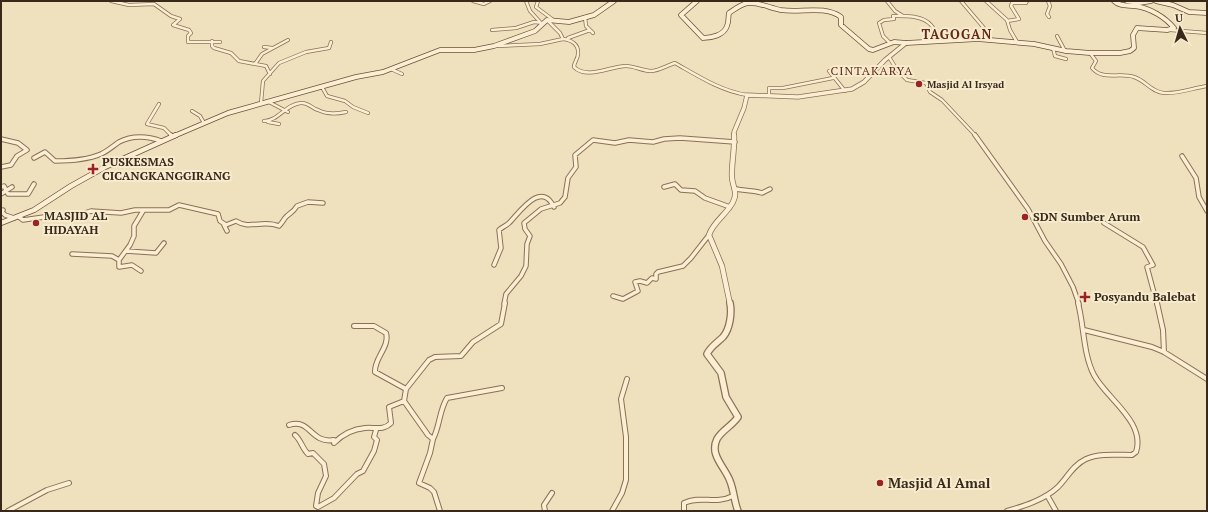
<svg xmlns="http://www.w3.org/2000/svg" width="1208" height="512" viewBox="0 0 1208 512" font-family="'PT Serif',serif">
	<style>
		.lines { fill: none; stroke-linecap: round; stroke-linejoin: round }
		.minor-far2-casing { stroke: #8a7156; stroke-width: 4 }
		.minor-far1-casing { stroke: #8a7156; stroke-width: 5.5 }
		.minor-casing { stroke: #8a7156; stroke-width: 6 }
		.tertiary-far2-casing { stroke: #8a7156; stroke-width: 5 }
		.tertiary-far1-casing { stroke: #8a7156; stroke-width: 6 }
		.tertiary-casing { stroke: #8a7156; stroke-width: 8 }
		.secondary-far1-casing { stroke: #6b5239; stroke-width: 5.5 }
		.secondary-casing { stroke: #6b5239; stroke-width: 6 }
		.minor-far2 { stroke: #fbeed2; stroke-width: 2.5 }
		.minor-far1 { stroke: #fbeed2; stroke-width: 3.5 }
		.minor { stroke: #fbeed2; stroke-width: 4 }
		.tertiary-far2 { stroke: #fbeed2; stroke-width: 3.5 }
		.tertiary-far1 { stroke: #fbeed2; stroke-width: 4.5 }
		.tertiary { stroke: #fbeed2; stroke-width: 5.5 }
		.secondary-far1 { stroke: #fbeed2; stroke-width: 4 }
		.secondary { stroke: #fbeed2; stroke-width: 4.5 }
		.poi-dot { fill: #9c2224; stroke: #f7ebce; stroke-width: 1.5 }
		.labels { text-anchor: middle; stroke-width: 4; stroke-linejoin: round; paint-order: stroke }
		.far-poi-label { font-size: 10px; font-weight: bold; fill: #38291b; stroke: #f7ebce; text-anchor: start }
		.far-quarter-label { font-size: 12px; letter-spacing: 1px; fill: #672818; stroke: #f7ebce }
		.poi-label { font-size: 12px; font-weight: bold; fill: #38291b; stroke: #f7ebce; text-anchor: start }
		.far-district-label { font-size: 13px; font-weight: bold; letter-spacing: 1px; fill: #672818; stroke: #f7ebce }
		.near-poi-label { font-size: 14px; font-weight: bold; fill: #38291b; stroke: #f7ebce; text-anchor: start }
	</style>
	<rect width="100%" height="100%" fill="#f0e1be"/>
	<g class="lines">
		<defs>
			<path id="minor-far2" d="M 111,1 L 129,5 L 154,4 L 171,16 L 180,19 L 173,25 L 189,30 L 191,33 L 188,36 L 188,42 L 220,42
				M 473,1 L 484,4 L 490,1
				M 526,1 L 530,11 L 541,23
				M 538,1 L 536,7 L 552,19
				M 887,1 L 895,11 L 903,16
				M 961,1 L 984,28 L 984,39
				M 986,1 L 1007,20 L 1010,30 L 1017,42
				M 1048,1 L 1050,6 L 1047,14 L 1049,17
				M 585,17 L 586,26 L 593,33
				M 547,20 L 560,33 L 563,39 C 571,40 579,44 578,54 C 578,59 574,62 574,67 C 587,80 611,66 626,66 C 634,66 643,71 651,71 C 658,71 668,65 675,63 C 698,76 721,91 747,95
				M 1007,21 L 1019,19 L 1011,6 L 1012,3 L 1026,3 L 1027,1
				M 492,30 L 516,28 L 534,22 L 543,23
				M 1170,30 L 1207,33
				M 1057,36 L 1065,51
				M 568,38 L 590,30
				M 212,41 L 212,46 L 214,48 L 231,53 L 239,61 L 266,66 L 270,74
				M 890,43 L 883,36 L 879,23 L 884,20 L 894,19 L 893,16 C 905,16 922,15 931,25 C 935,30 938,36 942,41
				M 497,46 L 540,44 L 563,39
				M 264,47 L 272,48
				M 1053,48 L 1055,56 L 1066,59
				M 1090,53 L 1096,61 L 1092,68 C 1103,81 1119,72 1134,77 C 1145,80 1151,92 1164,93 C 1178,94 1193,88 1207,86
				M 889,57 L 897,70 L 907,80 L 926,83 L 930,92 L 942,100 L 976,136
				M 255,64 L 262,54 L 288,40
				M 391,69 L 402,74
				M 829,71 L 845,91
				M 322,87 L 327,96 L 345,101 L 353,107 L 368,113
				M 769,96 L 769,88 L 783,88 L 833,78
				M 267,101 L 288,112
				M 261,103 L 263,81 L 279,63 L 306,52 L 329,48 L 331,42
				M 159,104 L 147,124 L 164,128 L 172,136
				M 192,111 L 200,116 L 204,123
				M 264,121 C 278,121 286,104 301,103 C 308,102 311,108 318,110 C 326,114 337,114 346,112
				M 268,122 L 279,124"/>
			<path id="minor-far1" d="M 171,135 L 172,136
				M 975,135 L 1028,209 L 1045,241 L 1061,264 L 1073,287 L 1079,304
				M 1,139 L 18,143 L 27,150 L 17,156 L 11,165 L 1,167
				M 1182,156 L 1196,178 L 1199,197 L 1207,211
				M 34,158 L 45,152 L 55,161 C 70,161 87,160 101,154 C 108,151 113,146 119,142 C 132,135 148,136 161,141
				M 1,187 L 4,186 L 8,194 L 28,194 L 34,184
				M 664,187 L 675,184 L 681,190 L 695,191 L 705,198 L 730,207
				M 736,189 C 745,191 753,190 762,193 L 770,189
				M 1,194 L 12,187
				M 3,210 L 2,212 L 5,215 L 14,218
				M 19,217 L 23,220 L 44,217 L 69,218 L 91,211 L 121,213 L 135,210 L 169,210 L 179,205 L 218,214 L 220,221 L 226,225 L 236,221 C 250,230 263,219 279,226 C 282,223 283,221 285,218 C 289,213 293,213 297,206 L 308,202 L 323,203
				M 1104,223 L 1143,247 L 1153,265 L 1147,267 L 1157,304
				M 224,225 L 227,231
				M 126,251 L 156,253 L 164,243
				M 72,254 L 112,256 L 119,260 L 130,245 L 134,236 L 134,226 L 143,211
				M 119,260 L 119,267 L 132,265 L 141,271
				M 494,265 L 501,248 L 499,230 C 502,227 506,226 509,223 C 520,212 541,180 554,207
				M 613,296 L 623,299 L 638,291 L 635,282 L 640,281 L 647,283 L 652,278 L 656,279 L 656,274 L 658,272 L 683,266 L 691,258 L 709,235
				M 504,304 L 506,294 L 521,276 L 526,266 L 527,244 L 530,236 L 525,229 L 524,223 L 541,209 L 560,203 L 565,197 L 568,178 L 576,167 L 575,155 L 593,140 L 615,143 L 629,140 L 653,142 L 664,139 L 680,138 L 735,142"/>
			<path id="minor" d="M 1157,303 L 1163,330 L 1164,352
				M 354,326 L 374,326 L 386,333 C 390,347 374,358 375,372 L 406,389
				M 1084,330 L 1152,347 L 1164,352 L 1207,379
				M 289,425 C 311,418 310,444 334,440 L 334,443 C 342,435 353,429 365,428 C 375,427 383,431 391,423 L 389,407 L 404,401
				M 295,435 C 301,440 302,448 308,454 L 313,453 L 324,464 L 326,476 L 318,493 L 316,506 L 318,507 L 334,498 L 357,474 L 363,471 L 374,451 L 377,440 L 374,437 L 376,430
				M 433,439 C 440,426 439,411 447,398 L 502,388
				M 1047,495 L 1056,511
				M 8,511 L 47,490 L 69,483
				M 440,511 L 434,492 L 430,488 L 419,483 L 430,453 L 433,439 L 428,435 L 404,401 L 406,389 L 429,360 L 435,357 L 461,356 L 473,342 L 501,324 L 505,303
				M 545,511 L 544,505 L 552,493
				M 612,511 L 622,493 L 626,480 L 626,437 L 621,399 L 627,379
				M 684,511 L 684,503 C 701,495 715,505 733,496
				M 1007,511 C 1024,506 1044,500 1058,487 C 1067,478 1073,465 1086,459 C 1099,453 1118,455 1132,455 L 1136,452 C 1146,422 1106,398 1094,375 C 1083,354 1084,325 1078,303"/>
			<path id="tertiary-far2" d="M 734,136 L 734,132 L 744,108 L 747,95 L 798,97 L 852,89 L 864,82 L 885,60 L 906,43"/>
			<path id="tertiary-far1" d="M 730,304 L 722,266 L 709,235 C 713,222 727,214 733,202 C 738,192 733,188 732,178 C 731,166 735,149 734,135"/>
			<path id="tertiary" d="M 730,303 C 732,313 730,329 723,337 C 717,343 711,346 707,354 L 721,373 L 726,397 L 738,417 C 732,426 722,430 717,439 C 709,455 725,467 730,481 C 734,491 734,501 738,511"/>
			<path id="secondary-far1" d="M 697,1 L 681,15 L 703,38 C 712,38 724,35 727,26 C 729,22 728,17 729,13 C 735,9 741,4 748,3 C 759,2 770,8 781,10 C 801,13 824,5 841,17 L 841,25 L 869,49 L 873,50 L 894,42 L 906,43 L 978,39 L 1034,44 L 1066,51 L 1090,53 L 1120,53 L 1130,51 L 1134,48 L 1133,35 L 1137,28 L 1167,30 L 1174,28 C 1165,17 1150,8 1135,6 C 1128,5 1120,7 1114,1
				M 1127,1 L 1139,3 L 1151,1
				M 1156,1 L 1173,5 L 1189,12 L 1207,13
				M 174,136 L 228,113 L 356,77 L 383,72 L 440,50 L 474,50 L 494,46 L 535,31 L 547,20 L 569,22 L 594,15 L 614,1"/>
			<path id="secondary" d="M 1,223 L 34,210 L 71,186 L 105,167 L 176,135"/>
		</defs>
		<use href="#minor-far2" class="minor-far2-casing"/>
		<use href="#minor-far1" class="minor-far1-casing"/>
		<use href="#minor" class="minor-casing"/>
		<use href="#tertiary-far2" class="tertiary-far2-casing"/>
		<use href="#tertiary-far1" class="tertiary-far1-casing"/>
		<use href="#tertiary" class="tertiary-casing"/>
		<use href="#secondary-far1" class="secondary-far1-casing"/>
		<use href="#secondary" class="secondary-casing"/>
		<use href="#minor-far2" class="minor-far2"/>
		<use href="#minor-far1" class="minor-far1"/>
		<use href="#minor" class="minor"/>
		<use href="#tertiary-far2" class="tertiary-far2"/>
		<use href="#tertiary-far1" class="tertiary-far1"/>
		<use href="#tertiary" class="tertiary"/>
		<use href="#secondary-far1" class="secondary-far1"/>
		<use href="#secondary" class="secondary"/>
	</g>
	<g class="poi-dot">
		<circle cx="919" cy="84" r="4"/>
		<path d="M91 163h4v4h4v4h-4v4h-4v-4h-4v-4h4z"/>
		<circle cx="1025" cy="217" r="4"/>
		<circle cx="36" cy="223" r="4"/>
		<path d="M1083 291h4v4h4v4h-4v4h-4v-4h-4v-4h4z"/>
		<circle cx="880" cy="483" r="4"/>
	</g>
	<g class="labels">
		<g class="far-poi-label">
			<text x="927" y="88">Masjid Al Irsyad</text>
		</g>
		<g class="far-quarter-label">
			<text x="872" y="75">CINTAKARYA</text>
		</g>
		<g class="poi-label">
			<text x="102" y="166">PUSKESMAS<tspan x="102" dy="14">CICANGKANGGIRANG</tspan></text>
			<text x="44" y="220">MASJID AL<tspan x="44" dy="14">HIDAYAH</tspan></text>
			<text x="1033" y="221">SDN Sumber Arum</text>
			<text x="1094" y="301">Posyandu Balebat</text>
		</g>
		<g class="far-district-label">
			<text x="957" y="39">TAGOGAN</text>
		</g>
		<g class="near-poi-label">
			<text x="888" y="488">Masjid Al Amal</text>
		</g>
	</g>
	<rect width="1208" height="512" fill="none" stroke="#38291b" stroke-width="4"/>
	<g transform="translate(1180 28) rotate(355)" stroke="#f7ebce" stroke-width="3" paint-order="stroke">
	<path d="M0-3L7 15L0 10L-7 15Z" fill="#38291b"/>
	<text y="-6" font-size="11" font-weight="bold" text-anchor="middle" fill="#38291b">U</text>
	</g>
</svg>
